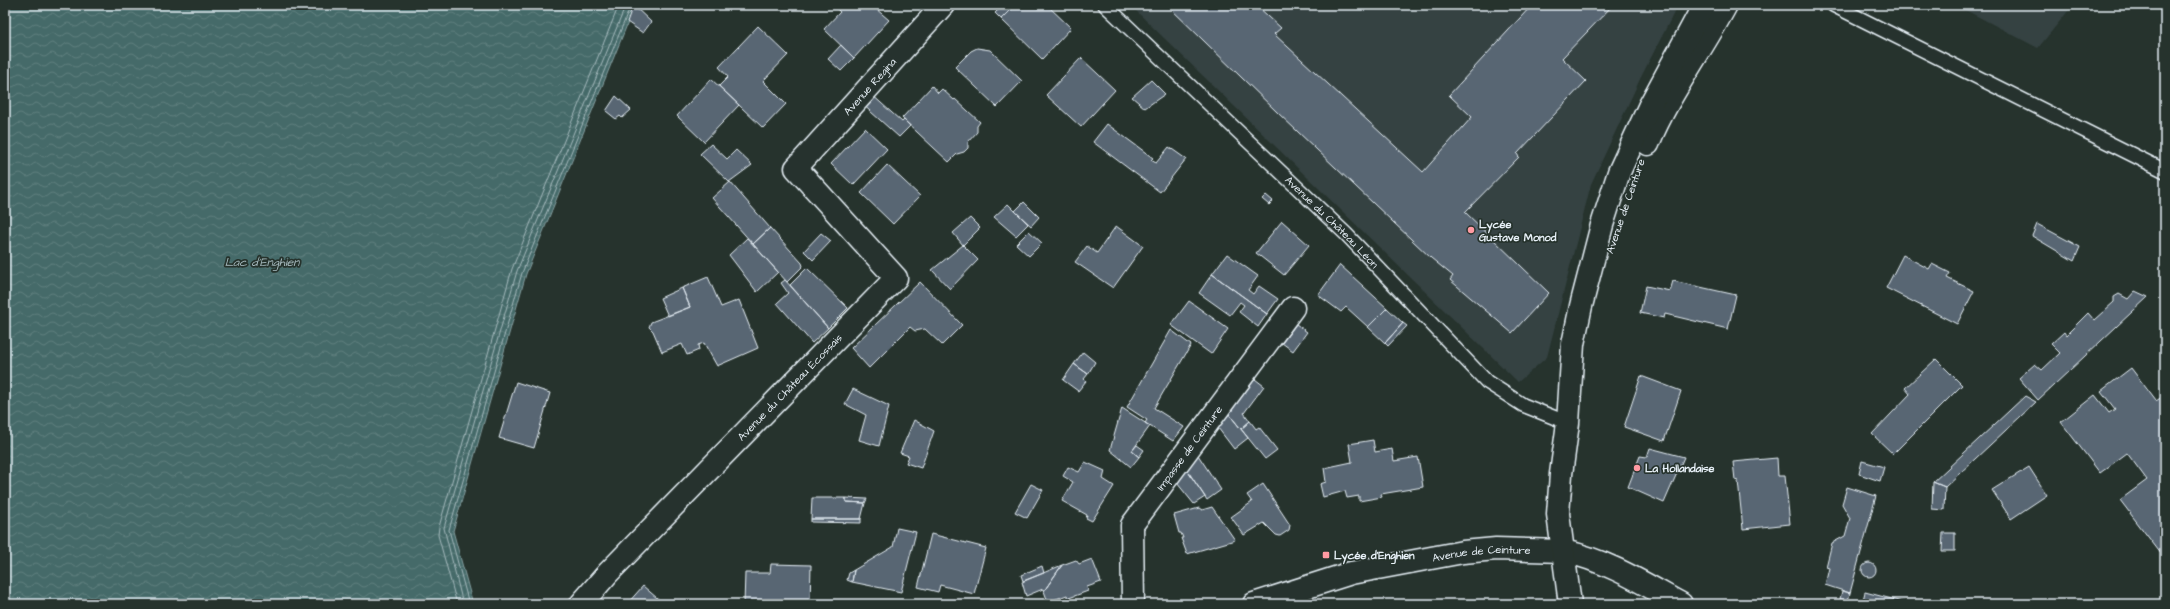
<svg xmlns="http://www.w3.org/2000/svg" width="2170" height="609" viewBox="0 0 2170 609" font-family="'Architects Daughter',sans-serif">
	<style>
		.built { fill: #354242 }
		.water { fill: url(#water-waves); stroke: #86a0a2 }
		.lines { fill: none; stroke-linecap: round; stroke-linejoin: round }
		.shore { stroke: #a7bbbf; stroke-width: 1 }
		.building { fill: #596673; stroke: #e8f1f8 }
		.lane-casing { stroke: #e8f1f8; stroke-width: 16 }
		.street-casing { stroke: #e8f1f8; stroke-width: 25 }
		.secondary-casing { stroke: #e8f1f8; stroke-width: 25 }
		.lane { stroke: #26332d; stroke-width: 13 }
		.street { stroke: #26332d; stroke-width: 22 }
		.secondary { stroke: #26332d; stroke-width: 22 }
		.poi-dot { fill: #ff9aa2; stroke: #26332d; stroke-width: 1.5 }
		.labels { text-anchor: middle; stroke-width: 3.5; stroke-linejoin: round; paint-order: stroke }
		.street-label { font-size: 11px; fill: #e8f1f8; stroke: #26332d }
		.poi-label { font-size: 11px; font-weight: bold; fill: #e8f1f8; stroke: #26332d; text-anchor: start }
		.water-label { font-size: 12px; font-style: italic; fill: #a7bbbf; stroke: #26332d }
	</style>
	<defs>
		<pattern id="water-waves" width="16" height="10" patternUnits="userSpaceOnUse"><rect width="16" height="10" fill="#456a69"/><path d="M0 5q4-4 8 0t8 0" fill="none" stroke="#60807f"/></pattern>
	</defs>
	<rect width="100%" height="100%" fill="#26332d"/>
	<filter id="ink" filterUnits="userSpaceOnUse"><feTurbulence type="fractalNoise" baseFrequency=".025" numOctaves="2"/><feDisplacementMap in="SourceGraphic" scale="8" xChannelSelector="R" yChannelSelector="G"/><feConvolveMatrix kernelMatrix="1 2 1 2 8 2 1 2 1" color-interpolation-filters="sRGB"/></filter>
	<g filter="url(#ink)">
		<path class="built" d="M 1130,5 L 1678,5 L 1641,77 L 1591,184 L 1547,357 L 1518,382 Z
			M 1956,5 L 2073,5 L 2038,48 Z"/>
		<path class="water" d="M 5,5 L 635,5 L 526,274 L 453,531 L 473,604 L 5,604 Z"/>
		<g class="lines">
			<path class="shore" d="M 457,604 L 438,535 L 439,527 L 512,269 L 619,5
				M 463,604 L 444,528 L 517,271 L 626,5
				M 469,604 L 449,530 L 522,273 L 631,5"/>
		</g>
		<path class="building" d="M 633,5 L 651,22 L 643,33 L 627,22 Z
			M 837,5 L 877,5 L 875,8 L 889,20 L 854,58 L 824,29 L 840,12 L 835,7 Z
			M 1003,5 L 1015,5 L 1001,19 L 995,13 Z
			M 1015,5 L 1034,5 L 1038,9 L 1042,5 L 1047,5 L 1071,28 L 1042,59 L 1001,19 Z
			M 1034,5 L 1042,5 L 1038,9 Z
			M 1167,5 L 1256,5 L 1281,28 L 1274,34 L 1423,172 L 1472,117 L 1449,95 L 1532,5 L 1613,5 L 1562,58 L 1586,81 L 1517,154 L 1519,157 L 1465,212 L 1549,293 L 1512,333 L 1450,280 L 1453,276 L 1431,258 L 1278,113 Z
			M 758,26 L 788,55 L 763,81 L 786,104 L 763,128 L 719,86 L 728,77 L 719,67 Z
			M 841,45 L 854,58 L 841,71 L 828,59 Z
			M 977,48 L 990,50 L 1022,81 L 997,107 L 955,67 L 971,51 Z
			M 1081,58 L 1115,90 L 1081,127 L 1046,95 Z
			M 711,79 L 739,105 L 704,142 L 677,116 Z
			M 1151,80 L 1165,94 L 1145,108 L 1132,97 Z
			M 932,86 L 938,93 L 942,89 L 954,100 L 955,99 L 980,122 L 977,126 L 977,132 L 968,142 L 968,148 L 964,152 L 957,154 L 949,162 L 902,118 Z
			M 870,93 L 902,122 L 904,120 L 910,126 L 899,137 L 861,103 Z
			M 616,96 L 631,110 L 622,118 L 620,116 L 616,119 L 606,111 Z
			M 1107,124 L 1153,158 L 1151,160 L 1156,163 L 1169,147 L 1186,159 L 1160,192 L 1093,142 Z
			M 865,128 L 887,149 L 853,185 L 831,164 Z
			M 711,144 L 727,159 L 736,150 L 752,165 L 729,182 L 700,154 Z
			M 887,165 L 920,196 L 893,224 L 861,193 Z
			M 730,182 L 770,228 L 753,244 L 712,198 Z
			M 1266,195 L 1273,201 L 1269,205 L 1262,199 Z
			M 1024,202 L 1039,217 L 1031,226 L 1015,211 Z
			M 1008,204 L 1028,224 L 1016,236 L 994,217 Z
			M 970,218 L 980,228 L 963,245 L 953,233 Z
			M 1282,221 L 1309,245 L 1284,275 L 1256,253 Z
			M 2037,224 L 2080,247 L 2074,261 L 2032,236 Z
			M 1116,226 L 1143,246 L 1113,288 L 1075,262 L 1087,246 L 1097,253 Z
			M 770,228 L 802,263 L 803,266 L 787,282 L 753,244 Z
			M 1029,231 L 1042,243 L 1029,256 L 1016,244 Z
			M 821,233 L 831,241 L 813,260 L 804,251 Z
			M 747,238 L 778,272 L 757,292 L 729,255 Z
			M 963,245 L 978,260 L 950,289 L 932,270 Z
			M 1227,254 L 1258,276 L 1248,290 L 1253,294 L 1259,286 L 1278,299 L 1267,314 L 1212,274 Z
			M 1903,255 L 1929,269 L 1932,264 L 1950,273 L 1947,278 L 1974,291 L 1957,324 L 1886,288 Z
			M 1340,265 L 1387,308 L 1368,327 L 1346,307 L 1341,312 L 1318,295 Z
			M 807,268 L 848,308 L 828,328 L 790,285 Z
			M 1212,274 L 1267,314 L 1258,327 L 1239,312 L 1244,305 L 1240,302 L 1230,315 L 1199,293 Z
			M 708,277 L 721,307 L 739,300 L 758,348 L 717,366 L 704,343 L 698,345 L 699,350 L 687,355 L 682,344 L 662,352 L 653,331 L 649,327 L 651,322 L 690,307 L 682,288 Z
			M 785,280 L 828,328 L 812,343 L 777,303 L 788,293 L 781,283 Z
			M 1673,281 L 1736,295 L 1728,329 L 1665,314 L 1664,318 L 1640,313 L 1646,286 L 1670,291 Z
			M 920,282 L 962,325 L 942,345 L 925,329 L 915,331 L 910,327 L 869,368 L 851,348 Z
			M 682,288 L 690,307 L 668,316 L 660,298 Z
			M 2135,291 L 2148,297 L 2038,400 L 2019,378 L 2035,364 L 2042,370 L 2060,353 L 2051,344 L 2064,332 L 2066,335 L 2088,313 L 2094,320 L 2114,302 L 2114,297 L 2119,294 L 2128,299 Z
			M 1189,301 L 1228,329 L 1211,354 L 1171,325 Z
			M 1387,308 L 1403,323 L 1385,343 L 1368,327 Z
			M 1403,323 L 1407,326 L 1388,346 L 1385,343 Z
			M 1296,324 L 1307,332 L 1293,351 L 1282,343 Z
			M 1171,330 L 1191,345 L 1154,408 L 1184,427 L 1173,441 L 1145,423 L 1147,420 L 1127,407 Z
			M 1083,352 L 1095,362 L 1088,374 L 1074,364 Z
			M 1936,359 L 1962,385 L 1893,454 L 1872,434 L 1910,394 L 1905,388 Z
			M 1074,364 L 1088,374 L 1084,379 L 1086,381 L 1078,391 L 1063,380 Z
			M 2131,368 L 2156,401 L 2165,395 L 2165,559 L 2120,500 L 2147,480 L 2127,453 L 2100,473 L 2061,422 L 2095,395 L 2109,413 L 2115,409 L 2101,391 Z
			M 1641,376 L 1681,391 L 1664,441 L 1624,427 Z
			M 1255,379 L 1264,386 L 1244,413 L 1250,421 L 1241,429 L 1229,414 Z
			M 516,382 L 550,393 L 534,448 L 499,438 Z
			M 2165,384 L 2165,393 L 2161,388 Z
			M 853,389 L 889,406 L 879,446 L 859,440 L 866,415 L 845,404 Z
			M 2025,396 L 2036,402 L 1945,487 L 1933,482 Z
			M 1122,408 L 1150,426 L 1132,451 L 1139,457 L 1131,467 L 1110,450 Z
			M 1229,414 L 1248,438 L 1234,449 L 1218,428 Z
			M 914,420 L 934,431 L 921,468 L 906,463 L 909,456 L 900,453 Z
			M 1250,421 L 1256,429 L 1259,427 L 1277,450 L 1265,459 L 1241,429 Z
			M 1373,440 L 1375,452 L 1392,449 L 1394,461 L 1418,457 L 1423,487 L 1381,494 L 1382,497 L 1359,501 L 1359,496 L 1347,498 L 1345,491 L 1323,497 L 1320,484 L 1326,482 L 1324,468 L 1352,462 L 1349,444 Z
			M 1137,445 L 1144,450 L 1139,457 L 1132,451 Z
			M 1650,448 L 1684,457 L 1664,503 L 1628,487 L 1640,456 L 1647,457 Z
			M 1198,455 L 1221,490 L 1207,500 L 1187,470 Z
			M 1777,458 L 1778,476 L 1785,476 L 1790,524 L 1743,529 L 1738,481 L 1735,480 L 1733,462 Z
			M 1862,461 L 1884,467 L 1880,481 L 1859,474 Z
			M 1085,462 L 1105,471 L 1103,479 L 1114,486 L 1092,521 L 1086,518 L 1087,515 L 1062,501 L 1073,482 L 1063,476 L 1068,467 L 1079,472 Z
			M 2029,467 L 2047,495 L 2011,519 L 1992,490 Z
			M 1187,470 L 1205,497 L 1194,504 L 1177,483 Z
			M 1933,482 L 1945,487 L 1944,510 L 1932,509 Z
			M 1031,484 L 1043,490 L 1027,518 L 1015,512 Z
			M 1263,484 L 1290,525 L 1289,530 L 1280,536 L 1276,535 L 1264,523 L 1244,535 L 1231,517 L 1252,502 L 1247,495 Z
			M 1847,487 L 1876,496 L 1850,593 L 1825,585 L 1829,568 L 1826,567 L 1832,543 L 1845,536 L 1850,518 L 1842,504 Z
			M 812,498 L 846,498 L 846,502 L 865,503 L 861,519 L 811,519 Z
			M 846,498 L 867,499 L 865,503 L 846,502 Z
			M 1212,507 L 1235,540 L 1187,554 L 1181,538 L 1183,538 L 1181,533 L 1179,533 L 1174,515 L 1199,508 L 1202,510 Z
			M 811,519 L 861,519 L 861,523 L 811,522 Z
			M 897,528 L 916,532 L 901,592 L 852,582 L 854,570 L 893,547 Z
			M 1943,533 L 1955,533 L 1955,551 L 1942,551 Z
			M 931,534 L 986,548 L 974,594 L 940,585 L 938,592 L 918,587 Z
			M 1092,559 L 1101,582 L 1087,587 L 1088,591 L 1069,598 L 1067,595 L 1048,602 L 1044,591 L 1062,565 L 1076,560 L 1079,564 Z
			M1862 570a7 7 0 1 1 14 0a7 7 0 1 1-14 0Z
			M 771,564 L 811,565 L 810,604 L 744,604 L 745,573 L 770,573 Z
			M 1062,565 L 1044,591 L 1043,589 L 1026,596 L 1022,582 Z
			M 1042,566 L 1044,573 L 1023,581 L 1021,575 Z
			M 854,570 L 852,582 L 847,580 L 849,573 Z
			M 643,586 L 664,604 L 627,604 Z
			M 1842,591 L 1850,593 L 1848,601 L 1840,599 Z
			M 1865,592 L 1911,604 L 1862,604 Z"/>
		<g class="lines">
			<defs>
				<g id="lane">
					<path id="s1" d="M 1105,5 L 1346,234 L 1487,382 L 1523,405 L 1568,423"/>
					<path d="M 1833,5 L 2165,171"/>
				</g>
				<g id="street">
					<path d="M 1563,551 C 1606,560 1643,583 1681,604"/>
					<path id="s2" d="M 581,604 L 608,573 L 896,278 L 796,168 L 943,5"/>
					<path id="s3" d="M 1133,604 L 1132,525 L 1293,308"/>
				</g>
				<g id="secondary">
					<path d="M 1648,144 C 1668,95 1701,52 1726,5"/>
					<path id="s4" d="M 1254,604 L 1351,573 L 1463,552 L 1496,549 L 1563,551"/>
					<path d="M 1570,604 L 1558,514 L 1561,474 L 1568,423 L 1573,344 L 1581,306 L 1602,225 L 1619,172 L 1649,107 L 1704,5"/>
				</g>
			</defs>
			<use href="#lane" class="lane-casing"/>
			<use href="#street" class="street-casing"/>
			<use href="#secondary" class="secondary-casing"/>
			<use href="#lane" class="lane"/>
			<use href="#street" class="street"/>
			<use href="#secondary" class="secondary"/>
		</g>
	</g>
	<g class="poi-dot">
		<circle cx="1471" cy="230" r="4"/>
		<circle cx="1637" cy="468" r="4"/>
		<rect x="1322" y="551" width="8" height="8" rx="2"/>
	</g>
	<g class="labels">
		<g class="street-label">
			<text dy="4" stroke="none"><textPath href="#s2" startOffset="712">Avenue Regina</textPath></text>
			<text transform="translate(1625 206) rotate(-71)" y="4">Avenue de Ceinture</text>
			<text dy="4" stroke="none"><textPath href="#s1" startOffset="314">Avenue du Château Léon</textPath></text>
			<text dy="4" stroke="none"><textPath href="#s2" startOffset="301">Avenue du Château Écossais</textPath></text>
			<text dy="4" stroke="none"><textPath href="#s3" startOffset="175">Impasse de Ceinture</textPath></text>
			<text dy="4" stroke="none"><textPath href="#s4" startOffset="234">Avenue de Ceinture</textPath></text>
		</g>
		<g class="poi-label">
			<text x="1479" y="228">Lycée<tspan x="1479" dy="13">Gustave Monod</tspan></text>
			<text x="1645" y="472">La Hollandaise</text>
			<text x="1334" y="559">Lycée d'Enghien</text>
		</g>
		<g class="water-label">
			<text x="262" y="266">Lac d'Enghien</text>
		</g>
	</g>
	<rect width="2170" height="609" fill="none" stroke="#26332d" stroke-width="20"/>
	<rect x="10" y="10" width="2150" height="589" fill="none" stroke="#e8f1f8" stroke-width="1.5" filter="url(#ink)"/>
</svg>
